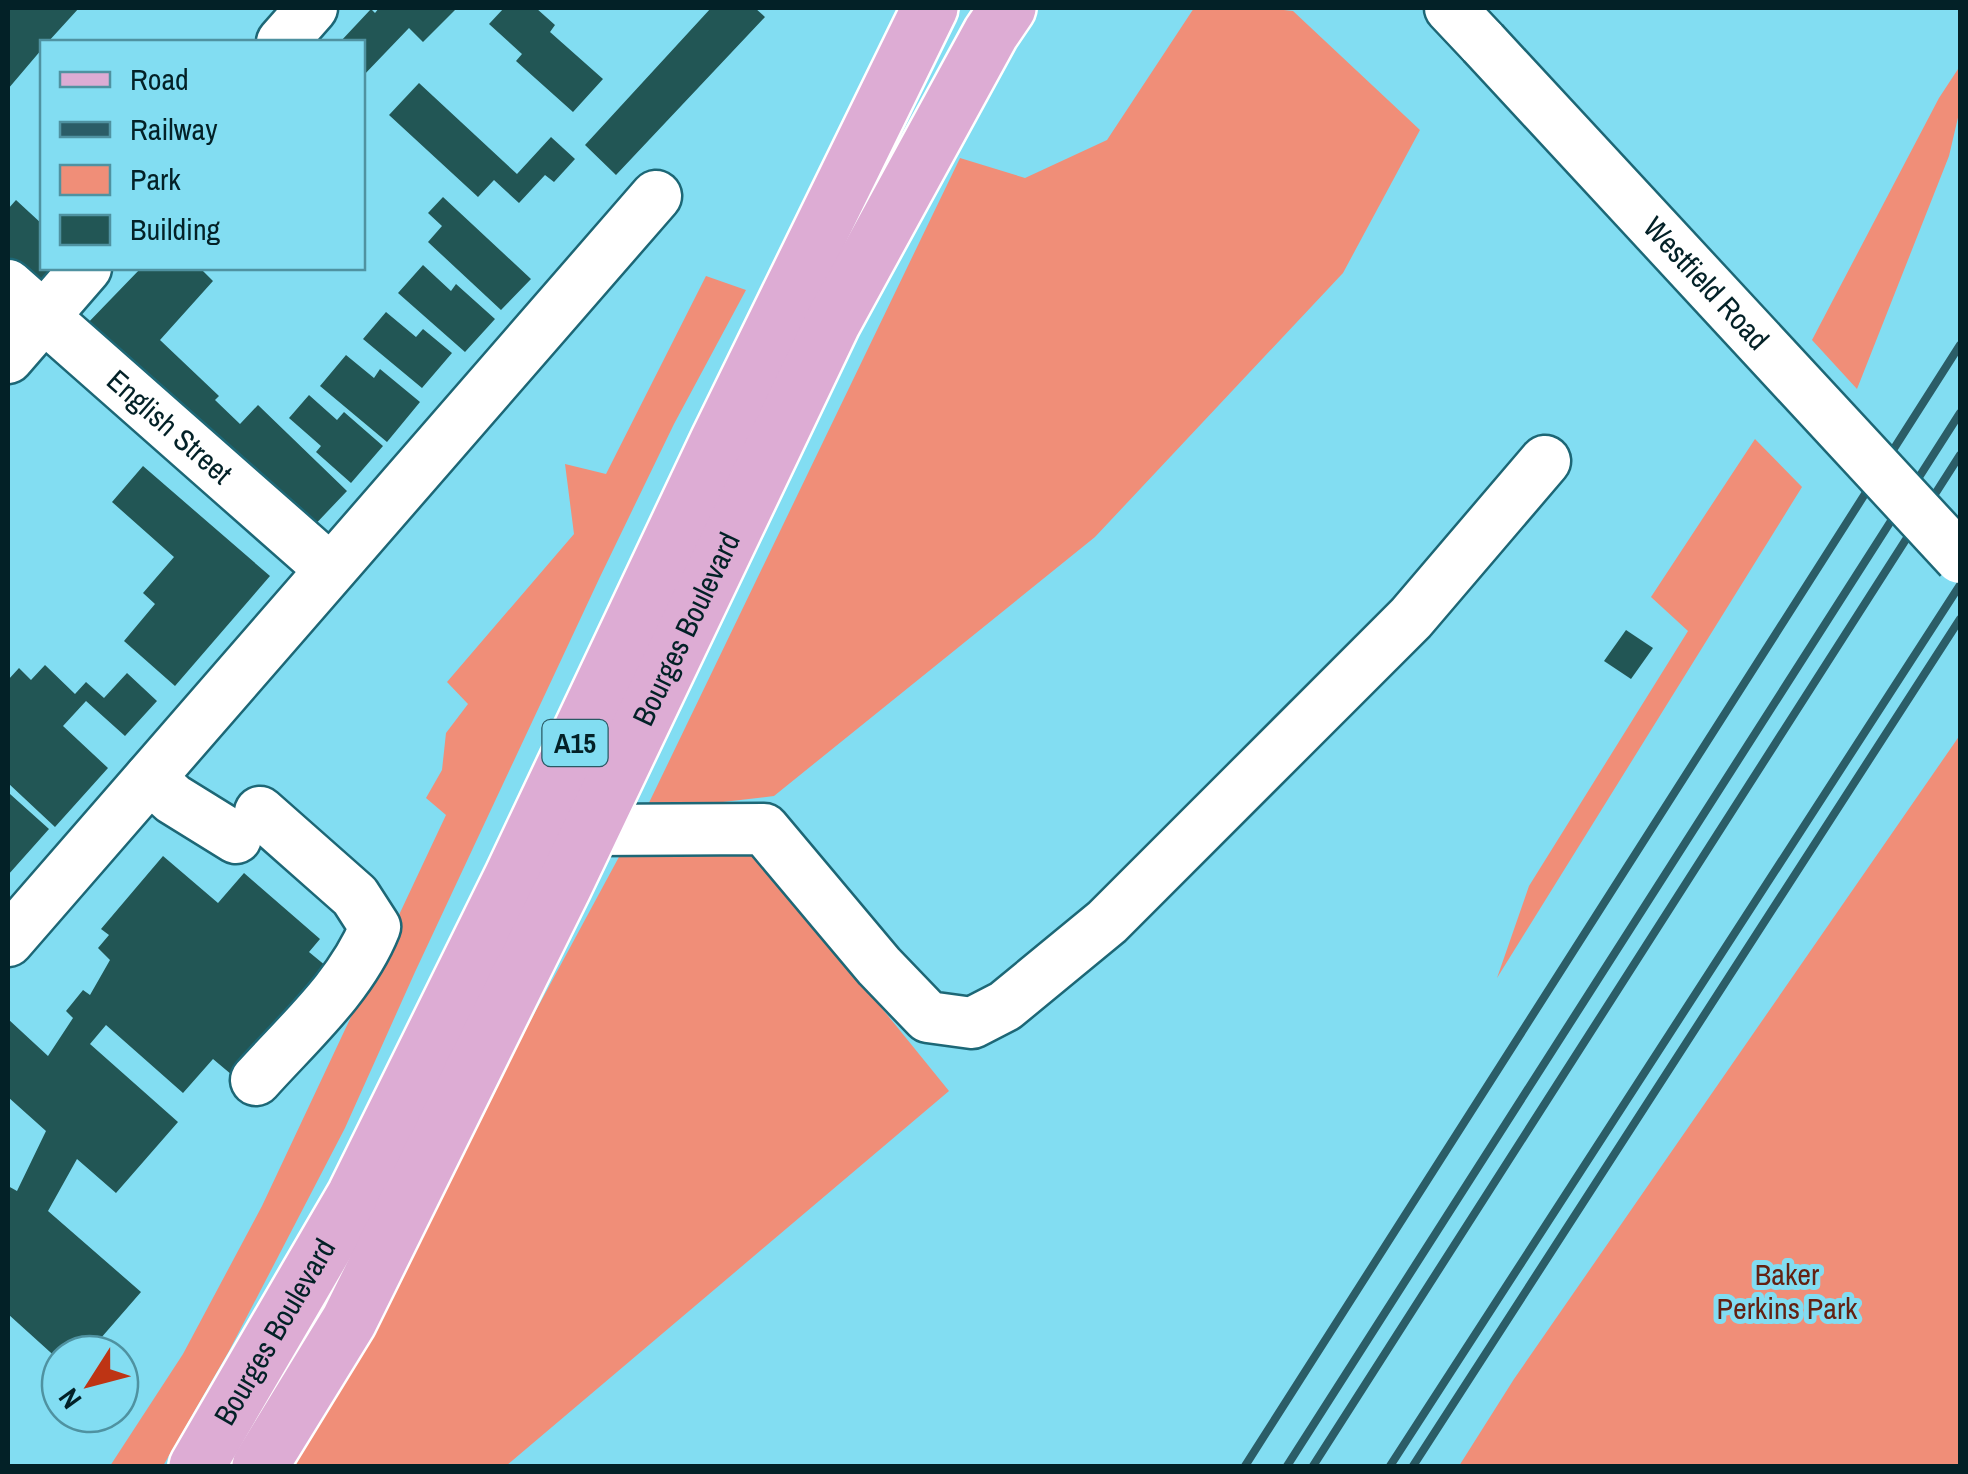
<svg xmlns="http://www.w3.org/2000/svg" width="1968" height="1474" viewBox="0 0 1968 1474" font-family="'Archivo Narrow',sans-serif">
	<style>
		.green { fill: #f08e78 }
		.building { fill: #225655 }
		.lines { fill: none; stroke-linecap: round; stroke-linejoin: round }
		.minor-casing { stroke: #1d6776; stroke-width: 55 }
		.major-casing { stroke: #fff; stroke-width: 60 }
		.minor { stroke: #fff; stroke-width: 50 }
		.major { stroke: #ddacd4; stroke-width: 55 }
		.rail { stroke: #2b5d67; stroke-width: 8 }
		.minor-bridge-casing { stroke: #1d6776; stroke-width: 55; stroke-linecap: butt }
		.minor-bridge { stroke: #fff; stroke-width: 50 }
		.labels { text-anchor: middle; stroke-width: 10; stroke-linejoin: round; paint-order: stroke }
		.shield { fill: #82ddf2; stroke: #295964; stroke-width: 2.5 }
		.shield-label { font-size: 28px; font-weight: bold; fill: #032127 }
		.street-label { font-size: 30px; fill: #032127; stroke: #82ddf2 }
		.park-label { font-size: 30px; fill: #642112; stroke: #82ddf2 }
	</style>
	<rect width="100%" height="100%" fill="#82ddf2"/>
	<path class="green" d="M 1194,8 L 1264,8 L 1293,11 L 1420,130 L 1343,273 L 1095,537 L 774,796 L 645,811 L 960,158 L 1025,178 L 1107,140 Z
		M 1960,66 L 1960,109 L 1949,156 L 1857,389 L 1812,340 L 1939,98 Z
		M 706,276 L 746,290 L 674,424 L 599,579 L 415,972 L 345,1128 L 229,1351 L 163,1466 L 110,1466 L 183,1354 L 262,1206 L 446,815 L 426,798 L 442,770 L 446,733 L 468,704 L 447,682 L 574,534 L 565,464 L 606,474 Z
		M 1755,439 L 1802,487 L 1497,978 L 1529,886 L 1688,631 L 1651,597 Z
		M 1960,735 L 1960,1466 L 1459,1466 L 1514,1379 Z
		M 756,853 L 949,1091 L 506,1466 L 290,1466 L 620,855 Z"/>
	<path class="building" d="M 8,8 L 79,8 L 48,42 L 42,42 L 42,49 L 8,89 Z
		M 379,8 L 457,8 L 423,42 L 409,28 L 362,77 L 362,42 L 340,42 L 371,9 L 375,13 Z
		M 504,8 L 536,8 L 555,25 L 550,32 L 603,79 L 573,112 L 516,61 L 522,54 L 489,24 Z
		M 711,8 L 755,8 L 765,17 L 616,175 L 585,145 Z
		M 419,83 L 517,174 L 551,137 L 575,159 L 554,182 L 545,175 L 519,203 L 494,180 L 478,197 L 389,115 Z
		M 443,197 L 531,279 L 501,310 L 428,242 L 442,226 L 428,213 Z
		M 16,200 L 42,224 L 42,268 L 68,268 L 41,297 L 8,267 L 8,209 Z
		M 423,265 L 451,291 L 456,284 L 495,319 L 465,352 L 398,293 Z
		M 141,268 L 203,268 L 201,269 L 213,281 L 160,340 L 219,396 L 215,400 L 240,424 L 258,405 L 347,491 L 307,533 L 82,329 Z
		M 386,312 L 416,337 L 423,329 L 452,353 L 422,388 L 363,339 Z
		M 346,355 L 374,378 L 380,369 L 420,402 L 387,442 L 320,386 Z
		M 309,395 L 337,420 L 344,412 L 383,446 L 351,483 L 316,452 L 321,446 L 289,418 Z
		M 143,466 L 270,576 L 175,686 L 124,641 L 155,604 L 143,593 L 174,557 L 112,502 Z
		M 1626,630 L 1653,648 L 1631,679 L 1604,661 Z
		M 45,665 L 75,694 L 86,682 L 104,698 L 127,673 L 157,701 L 125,736 L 86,701 L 63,726 L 108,768 L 55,827 L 8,783 L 8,680 L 19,668 L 31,680 Z
		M 10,794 L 49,829 L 8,875 L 8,797 Z
		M 163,856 L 218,903 L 244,873 L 320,939 L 309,952 L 332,971 L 238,1080 L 213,1059 L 183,1093 L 106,1025 L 90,1044 L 178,1122 L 116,1193 L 77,1159 L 48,1211 L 141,1292 L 87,1354 L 60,1354 L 60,1361 L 8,1314 L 8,1186 L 17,1191 L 46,1131 L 8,1097 L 8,1019 L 48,1056 L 73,1018 L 66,1011 L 83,990 L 90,995 L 110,960 L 98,948 L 109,935 L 101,929 Z"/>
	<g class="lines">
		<defs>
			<g id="minor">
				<path d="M 1450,8 L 1483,43"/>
				<path d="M 282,42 L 312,8"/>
				<path id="s1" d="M 8,285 L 330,569"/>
				<path d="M 8,358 L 86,268"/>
				<path d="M 150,778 L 173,799 L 236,838"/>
				<path d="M 591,830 L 764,829 L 879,966 L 928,1017 L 972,1023 L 1005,1006 L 1107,922 L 1411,618 L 1545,461"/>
				<path d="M 8,941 L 656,196"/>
				<path d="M 256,1080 C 298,1033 351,987 375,927 L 355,896 L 260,812"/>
			</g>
			<g id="major">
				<path id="s2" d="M 197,1466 L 355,1195 L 512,877 L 718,441 L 930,8"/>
				<path id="s3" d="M 260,1466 L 349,1321 L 564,886 L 833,322 L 991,33 L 1008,8"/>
			</g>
		</defs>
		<use href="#minor" class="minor-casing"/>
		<use href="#major" class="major-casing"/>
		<use href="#minor" class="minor"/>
		<use href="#major" class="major"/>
		<path class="rail" d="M 1245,1466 L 1960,345
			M 1287,1466 L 1960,413
			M 1313,1466 L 1960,455
			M 1390,1466 L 1960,585
			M 1413,1466 L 1960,619"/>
		<defs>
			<g id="minor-bridge">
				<path id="s4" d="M 1483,43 L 1960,558"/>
			</g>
		</defs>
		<use href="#minor-bridge" class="minor-bridge-casing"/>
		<use href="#minor-bridge" class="minor-bridge"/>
	</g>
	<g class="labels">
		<rect class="shield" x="542.5" y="720" width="65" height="46" rx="8"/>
		<g class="shield-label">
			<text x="575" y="753">A15</text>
		</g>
		<g class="street-label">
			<text dy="10" stroke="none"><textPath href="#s4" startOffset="328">Westfield Road</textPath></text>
			<text dy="10" stroke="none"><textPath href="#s1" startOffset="215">English Street</textPath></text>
			<text dy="10" stroke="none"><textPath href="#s3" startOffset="940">Bourges Boulevard</textPath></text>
			<text dy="10" stroke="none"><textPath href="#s2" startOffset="155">Bourges Boulevard</textPath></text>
		</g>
		<g class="park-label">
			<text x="1787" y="1285">Baker<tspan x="1787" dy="34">Perkins Park</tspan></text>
		</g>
	</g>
	<rect width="1968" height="1474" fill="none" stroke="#032127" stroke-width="20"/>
	<rect x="40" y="40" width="325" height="230" fill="#82ddf2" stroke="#4f92a1" stroke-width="2.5"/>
	<rect x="60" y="72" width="50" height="15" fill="#ddacd4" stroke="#4f92a1" stroke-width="2.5"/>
	<text x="130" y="90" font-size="30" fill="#032127">Road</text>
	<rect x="60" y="122" width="50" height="15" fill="#2b5d67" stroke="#4f92a1" stroke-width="2.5"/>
	<text x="130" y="140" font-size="30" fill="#032127">Railway</text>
	<rect x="60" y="165" width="50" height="30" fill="#f08e78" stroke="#4f92a1" stroke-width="2.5"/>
	<text x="130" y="190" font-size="30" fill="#032127">Park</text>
	<rect x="60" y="215" width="50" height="30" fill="#225655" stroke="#4f92a1" stroke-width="2.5"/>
	<text x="130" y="240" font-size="30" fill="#032127">Building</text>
	<g transform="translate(90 1384) rotate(234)"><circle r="48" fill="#82ddf2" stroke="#4f92a1" stroke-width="2.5"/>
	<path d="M0-8L18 38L0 25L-18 38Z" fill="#be3414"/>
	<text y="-15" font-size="28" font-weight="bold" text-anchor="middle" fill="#032127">N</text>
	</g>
</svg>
